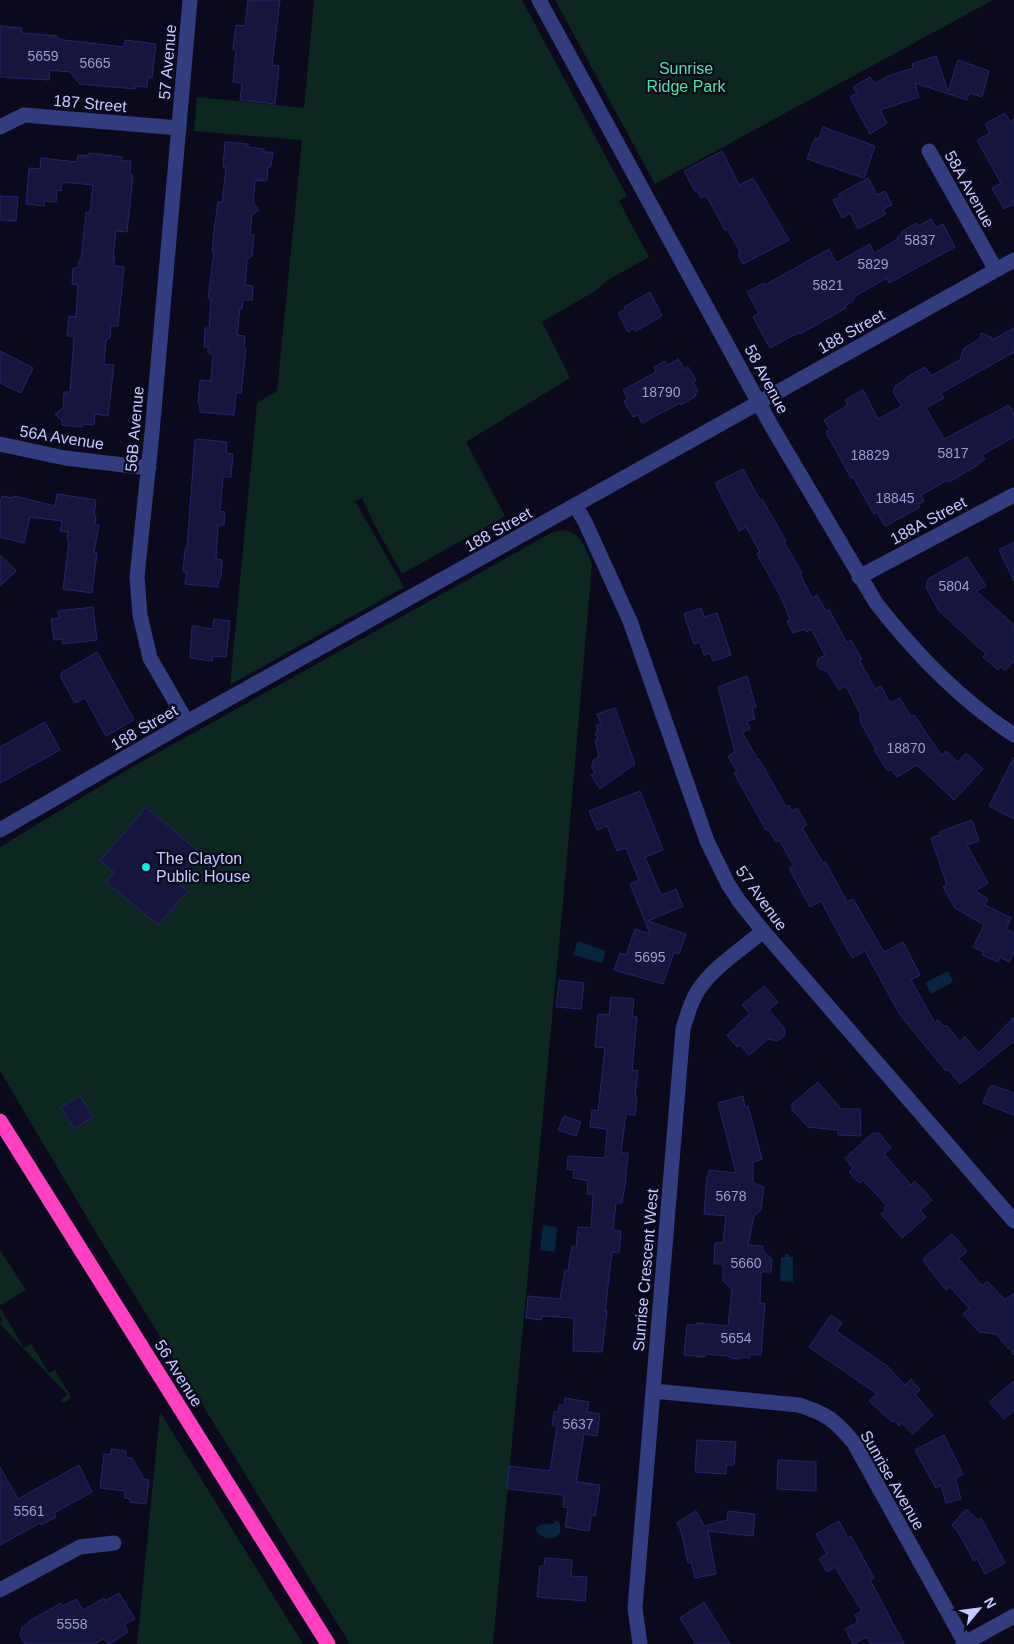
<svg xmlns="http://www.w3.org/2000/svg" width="1014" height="1644" viewBox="0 0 1014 1644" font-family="Helvetica,sans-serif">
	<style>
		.green { fill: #0c2620 }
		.water { fill: #07263e }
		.building { fill: #15153e; stroke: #25256c }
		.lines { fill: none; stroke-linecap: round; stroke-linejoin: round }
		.minor { stroke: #313d7f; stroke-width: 15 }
		.highway { stroke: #ff40c1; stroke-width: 15 }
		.poi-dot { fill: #00f0d9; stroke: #0a0a1c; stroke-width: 2 }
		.labels { text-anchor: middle; stroke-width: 4.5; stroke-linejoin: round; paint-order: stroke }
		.number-label { font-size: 14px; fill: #999dcf }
		.street-label { font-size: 16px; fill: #c5caff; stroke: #0a0a1c }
		.park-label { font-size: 16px; fill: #4ae6a0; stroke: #0a0a1c }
		.poi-label { font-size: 16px; fill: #c5caff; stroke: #0a0a1c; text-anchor: start }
	</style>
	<rect width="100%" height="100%" fill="#0a0a1c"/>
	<path class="green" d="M 314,0 L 522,0 L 627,196 L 619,201 L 649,257 L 608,280 L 595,291 L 542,322 L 570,378 L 466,442 L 505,516 L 402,574 L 374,524 L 362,498 L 355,501 L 404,587 L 230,685 L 257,403 L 277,391 L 302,140 L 194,131 L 197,97 L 304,108 Z
		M 555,0 L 993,0 L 655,184 Z
		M 565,530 C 582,534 586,550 592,564 L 564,892 L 493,1644 L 350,1644 L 101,1241 L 0,1071 L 0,847 L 127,770 L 551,533 L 557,531 Z
		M 0,1250 L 26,1290 L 1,1305 L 0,1304 Z
		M 0,1308 L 24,1348 L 31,1344 L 49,1373 L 55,1370 L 70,1395 L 70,1398 L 66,1402 L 60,1402 L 67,1394 L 0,1324 L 2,1318 L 0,1315 Z
		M 160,1412 L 303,1644 L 137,1644 Z"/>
	<path class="water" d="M 578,941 L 606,951 L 602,963 L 573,955 Z
		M 948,971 L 953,982 L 931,994 L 925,983 Z
		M 543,1225 L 557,1227 L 555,1252 L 540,1250 Z
		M 785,1254 L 789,1254 L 789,1257 L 793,1257 L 793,1282 L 780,1281 L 781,1257 L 785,1257 Z
		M 555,1521 L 559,1522 C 566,1538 547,1544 537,1532 L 536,1528 C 542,1522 547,1526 555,1523 Z"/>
	<path class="building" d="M 248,0 L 280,0 L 272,65 L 279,66 L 275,104 L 240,100 L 242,83 L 233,82 L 236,50 L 233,50 L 236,25 L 245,26 Z
		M 0,26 L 22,28 L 22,33 L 57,36 L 57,38 L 64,40 L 124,47 L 125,40 L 156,44 L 152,78 L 148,77 L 147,87 L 135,86 L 135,89 L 80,84 L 70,72 L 50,70 L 49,80 L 0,77 Z
		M 936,56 L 948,91 L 958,60 L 989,71 L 982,97 L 969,93 L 967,100 L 915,83 L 919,97 L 880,110 L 887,123 L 870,134 L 850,97 L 857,93 L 853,87 L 870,77 L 875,84 L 888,76 L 913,68 L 912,64 Z
		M 1005,113 L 1010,122 L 1014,119 L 1014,207 L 1012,204 L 1004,209 L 992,188 L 1001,183 L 977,140 L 990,133 L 985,124 Z
		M 823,127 L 875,146 L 864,178 L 807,159 L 815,138 L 819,139 Z
		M 225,142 L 248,144 L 248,147 L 264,149 L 264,152 L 273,152 L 271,166 L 268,167 L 267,181 L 255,180 L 253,202 L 259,210 L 252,215 L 250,235 L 254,235 L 252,256 L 247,260 L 245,285 L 253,286 L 252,300 L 243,300 L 242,309 L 240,308 L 237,335 L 245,336 L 244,347 L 246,348 L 241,393 L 236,393 L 234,415 L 200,412 L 200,406 L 198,403 L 200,380 L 211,381 L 213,354 L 208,353 L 208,347 L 204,347 L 205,328 L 209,328 L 211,299 L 208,298 L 214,252 L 212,252 L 214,232 L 218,202 L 222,202 L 226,167 L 223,167 Z
		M 722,151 L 739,185 L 753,178 L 789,240 L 743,264 L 738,255 L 740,251 L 727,229 L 725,230 L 706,195 L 701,198 L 697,190 L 695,191 L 684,171 Z
		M 89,153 L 122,157 L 122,161 L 131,161 L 130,174 L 133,175 L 127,232 L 116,231 L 113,257 L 115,257 L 113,266 L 124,267 L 118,326 L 111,326 L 110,338 L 106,340 L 104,364 L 114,365 L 108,416 L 95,414 L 94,425 L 83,424 L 82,427 L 62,425 L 62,421 L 55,414 L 63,408 L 64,392 L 70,392 L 74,338 L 74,336 L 67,336 L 69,316 L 76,317 L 78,285 L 72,284 L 73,268 L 78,268 L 79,260 L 81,260 L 86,212 L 90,213 L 93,185 L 62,182 L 61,191 L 57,190 L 56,202 L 44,201 L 44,206 L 26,204 L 29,168 L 40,169 L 41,158 L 77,162 L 78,155 L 88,156 Z
		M 868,178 L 877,195 L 885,191 L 892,205 L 883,209 L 886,214 L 858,229 L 850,213 L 842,218 L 833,200 L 840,197 L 839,194 Z
		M 0,196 L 18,197 L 16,221 L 0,220 Z
		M 931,219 L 936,228 L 943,224 L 955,247 L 889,283 L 887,278 L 855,296 L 853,301 L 845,306 L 846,308 L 800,334 L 799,332 L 770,348 L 753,317 L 759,313 L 747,292 L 764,283 L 765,285 L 829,249 L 836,263 L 870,244 L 874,253 L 898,239 L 897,237 L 902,235 L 901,232 L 916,223 L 918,226 Z
		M 650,292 L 662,316 L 636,331 L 634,328 L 628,332 L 618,313 L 625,309 L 624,307 Z
		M 1014,328 L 1014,352 L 941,393 L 944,398 L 926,408 L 944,439 L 1009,405 L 1014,414 L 1014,437 L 982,455 L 985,459 L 978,464 L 978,465 L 949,482 L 948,480 L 921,495 L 924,501 L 918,504 L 920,507 L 886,526 L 884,525 L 877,512 L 874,514 L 853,477 L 851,478 L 826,432 L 830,430 L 824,420 L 848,405 L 845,400 L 863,390 L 878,419 L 902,406 L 893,392 L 895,386 L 908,378 L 907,377 L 925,367 L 931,376 L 960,360 L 964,348 L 980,339 L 981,333 L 991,337 L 992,340 Z
		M 0,351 L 33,368 L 21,393 L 0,383 Z
		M 678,359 L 685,369 L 688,367 L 696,380 L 693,382 L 698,391 L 695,394 L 696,396 L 681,405 L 680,403 L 642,423 L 638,415 L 633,417 L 624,401 L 628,399 L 623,390 L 656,372 L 654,367 L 665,361 L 668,365 Z
		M 199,439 L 227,442 L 226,453 L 233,454 L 231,477 L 223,477 L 220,511 L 225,512 L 224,525 L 219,525 L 218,526 L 216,559 L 222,560 L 221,578 L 219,578 L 218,587 L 185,584 L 187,572 L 183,572 L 185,549 L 187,549 L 195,440 Z
		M 743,469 L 760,500 L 762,499 L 786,541 L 784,542 L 802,573 L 800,574 L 812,598 L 817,595 L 826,611 L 829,610 L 847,643 L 851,640 L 862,659 L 859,660 L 875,689 L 881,686 L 890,703 L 900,698 L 911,717 L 914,715 L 942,756 L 946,751 L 958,762 L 966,753 L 983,769 L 954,800 L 917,765 L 897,777 L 892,770 L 887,770 L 874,750 L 876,750 L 861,723 L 860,718 L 861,715 L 846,686 L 839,690 L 827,671 L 820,669 L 817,665 L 818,659 L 825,655 L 811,629 L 806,632 L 805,629 L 793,633 L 787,621 L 790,620 L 781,597 L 757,554 L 760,552 L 746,527 L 739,531 L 715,483 Z
		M 57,494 L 96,500 L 94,515 L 96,516 L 95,524 L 99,525 L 94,552 L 97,553 L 92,593 L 63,589 L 69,542 L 67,541 L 68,532 L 60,531 L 62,521 L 30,517 L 24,543 L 0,537 L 0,504 L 2,496 L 13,498 L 14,496 L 55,506 Z
		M 1014,542 L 1014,581 L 999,550 Z
		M 0,555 L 16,571 L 0,586 Z
		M 967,557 L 986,586 L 976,591 L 1014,625 L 1014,661 L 1005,671 L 1001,667 L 998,670 L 983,657 L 986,654 L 939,611 L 926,587 L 928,579 Z
		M 93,607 L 97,640 L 62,644 L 62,639 L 54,640 L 51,619 L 59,618 L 58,611 Z
		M 701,608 L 704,617 L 717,613 L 731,655 L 713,661 L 710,653 L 704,655 L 700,642 L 694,644 L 684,614 Z
		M 214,619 L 230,621 L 226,657 L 213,656 L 212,661 L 190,658 L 192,626 L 213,629 Z
		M 97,652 L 134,720 L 106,736 L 85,698 L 75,703 L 60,676 L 62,675 L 61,673 Z
		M 747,676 L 756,707 L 752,709 L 755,719 L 747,721 L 750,729 L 742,732 L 758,760 L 759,759 L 786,807 L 789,805 L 792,811 L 797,808 L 807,825 L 802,828 L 823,863 L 825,861 L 847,902 L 853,899 L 884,952 L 903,942 L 920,975 L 911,980 L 935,1023 L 938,1020 L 944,1027 L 946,1025 L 960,1041 L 965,1037 L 979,1053 L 1014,1017 L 1014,1041 L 960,1084 L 948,1069 L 946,1071 L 900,1015 L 865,951 L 852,958 L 821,901 L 810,907 L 789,868 L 794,866 L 779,840 L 776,842 L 768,829 L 766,830 L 734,773 L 737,772 L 728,756 L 735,752 L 718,687 Z
		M 615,708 L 635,764 L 600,789 L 591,775 L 595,773 L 591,766 L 594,765 L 592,761 L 599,757 L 595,740 L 598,739 L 595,733 L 598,731 L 596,725 L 601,724 L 597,714 Z
		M 45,722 L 60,750 L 0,783 L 0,747 Z
		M 1014,757 L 1014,819 L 989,806 Z
		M 640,791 L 663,850 L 645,857 L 661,895 L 676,889 L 683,906 L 648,921 L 686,934 L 679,954 L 674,952 L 663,984 L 614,970 L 620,953 L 626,955 L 635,929 L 650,934 L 630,884 L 639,880 L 626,848 L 617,851 L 607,826 L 597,830 L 589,811 Z
		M 146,807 L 199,852 L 177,877 L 180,880 L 178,883 L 188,891 L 158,925 L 106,882 L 114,872 L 100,861 Z
		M 972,820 L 979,841 L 967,845 L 988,883 L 975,891 L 988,899 L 985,905 L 1011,918 L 1006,929 L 1014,933 L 1014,952 L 1009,962 L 1000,957 L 998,962 L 982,955 L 984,952 L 973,947 L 984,925 L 955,908 L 943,887 L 947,885 L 931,838 L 940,835 L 939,832 Z
		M 559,980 L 584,983 L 581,1009 L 556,1007 Z
		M 764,986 L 778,1002 L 769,1010 L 784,1028 L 785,1032 L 784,1036 L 777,1041 L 768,1039 L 749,1055 L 740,1045 L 737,1047 L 727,1035 L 738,1026 L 737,1025 L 750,1014 L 742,1005 Z
		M 611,997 L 634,999 L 632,1017 L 637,1017 L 632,1070 L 638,1071 L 635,1096 L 637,1096 L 635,1115 L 626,1114 L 621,1153 L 628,1153 L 625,1185 L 622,1203 L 616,1203 L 613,1230 L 621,1231 L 619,1253 L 612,1252 L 605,1311 L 607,1311 L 602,1352 L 573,1351 L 574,1318 L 542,1316 L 541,1320 L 526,1318 L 528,1296 L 560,1299 L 565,1270 L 568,1270 L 572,1246 L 576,1247 L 578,1227 L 591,1228 L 593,1194 L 587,1194 L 588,1181 L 573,1178 L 574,1170 L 567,1169 L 568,1156 L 605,1158 L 607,1129 L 590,1127 L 592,1110 L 598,1111 L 605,1048 L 595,1047 L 598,1014 L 609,1015 Z
		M 818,1082 L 841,1109 L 860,1109 L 861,1136 L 838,1135 L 838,1130 L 808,1127 L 792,1110 L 792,1104 Z
		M 990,1086 L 995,1086 L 1014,1093 L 1014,1115 L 983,1103 Z
		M 80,1096 L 93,1117 L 74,1129 L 61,1107 Z
		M 743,1096 L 745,1107 L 748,1106 L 762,1159 L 753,1162 L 753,1183 L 764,1187 L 761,1210 L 754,1216 L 748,1245 L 763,1246 L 762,1250 L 772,1259 L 771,1272 L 761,1272 L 760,1304 L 765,1303 L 761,1355 L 750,1354 L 750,1358 L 741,1357 L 738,1359 L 731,1358 L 728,1356 L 705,1354 L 705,1357 L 684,1355 L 687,1325 L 696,1325 L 696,1323 L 728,1326 L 732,1290 L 723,1281 L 723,1264 L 714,1264 L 715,1243 L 723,1243 L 726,1216 L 704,1214 L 707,1176 L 709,1176 L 709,1170 L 736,1173 L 718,1103 Z
		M 564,1116 L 581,1122 L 576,1136 L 558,1130 Z
		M 873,1133 L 879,1133 L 891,1148 L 884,1154 L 911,1185 L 915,1181 L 932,1200 L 920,1210 L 926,1217 L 902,1238 L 881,1214 L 886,1210 L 884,1208 L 887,1206 L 863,1180 L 859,1183 L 849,1172 L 853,1168 L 845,1158 Z
		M 952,1234 L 967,1251 L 959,1259 L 982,1286 L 987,1281 L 1005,1300 L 1014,1293 L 1014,1355 L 996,1334 L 979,1332 L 963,1314 L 969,1308 L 950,1287 L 946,1290 L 923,1261 L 925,1260 L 924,1258 Z
		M 831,1315 L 842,1323 L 836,1331 L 887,1366 L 905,1385 L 911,1379 L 920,1390 L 915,1394 L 933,1415 L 913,1434 L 902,1423 L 899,1426 L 894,1420 L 892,1422 L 869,1401 L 877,1394 L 809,1347 Z
		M 1014,1381 L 1014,1410 L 1004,1419 L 989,1402 Z
		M 565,1398 L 589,1402 L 587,1412 L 600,1414 L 597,1436 L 584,1434 L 576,1482 L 600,1485 L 595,1516 L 591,1515 L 589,1531 L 565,1527 L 568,1508 L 563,1507 L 564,1495 L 507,1489 L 509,1466 L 550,1471 L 557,1426 L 552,1425 L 554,1412 L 558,1412 L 559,1405 L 564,1405 Z
		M 944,1435 L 963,1474 L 955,1478 L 961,1499 L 946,1503 L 941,1485 L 936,1488 L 915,1450 Z
		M 697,1440 L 736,1442 L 734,1465 L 726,1465 L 726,1474 L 695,1472 Z
		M 111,1449 L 126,1451 L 126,1458 L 132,1458 L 144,1479 L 149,1480 L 146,1504 L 130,1502 L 130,1499 L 125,1498 L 125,1491 L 100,1488 L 104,1454 L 111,1455 Z
		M 778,1460 L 816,1462 L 816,1491 L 777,1489 Z
		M 79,1465 L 92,1492 L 54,1513 L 56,1517 L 41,1525 L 40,1523 L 0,1545 L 0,1467 L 18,1499 Z
		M 966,1509 L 978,1520 L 981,1518 L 1005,1563 L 985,1574 L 977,1559 L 974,1561 L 958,1532 L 952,1525 Z
		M 696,1511 L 704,1526 L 727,1520 L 728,1511 L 755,1514 L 753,1536 L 708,1531 L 716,1574 L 695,1578 L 691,1562 L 688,1563 L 681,1531 L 677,1523 Z
		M 839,1521 L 848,1538 L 851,1536 L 874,1578 L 870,1580 L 904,1644 L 871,1644 L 867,1637 L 853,1644 L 845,1629 L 858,1622 L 855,1615 L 862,1611 L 835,1567 L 827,1572 L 819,1559 L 827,1554 L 816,1534 Z
		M 545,1558 L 572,1560 L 571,1576 L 587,1577 L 585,1601 L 537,1597 L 540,1566 L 544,1566 Z
		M 119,1593 L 135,1619 L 124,1625 L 128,1632 L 109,1644 L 103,1639 L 94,1644 L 25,1644 L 20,1636 L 22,1627 L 29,1623 L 28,1622 L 61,1603 L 63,1606 L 76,1599 L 83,1610 L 104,1598 L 105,1601 Z
		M 704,1602 L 730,1644 L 696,1644 L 680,1618 Z"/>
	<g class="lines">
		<path class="minor" d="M 539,0 L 772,427 L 876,603 C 915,653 960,700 1014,735
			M 0,127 L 24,115 L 179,128
			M 929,151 L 996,270
			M 0,444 L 65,458 L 149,468
			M 575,505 L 585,522 L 630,621 L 707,841 L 728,884 L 739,901 L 763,931 L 1014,1221
			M 859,577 L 1014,495
			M 187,722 L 150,658 L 140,615 L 137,577 L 152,433 L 190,0
			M 0,830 L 187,722 L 1014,260
			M 653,1391 L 799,1405 C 827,1414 835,1420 854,1443 L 965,1643
			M 0,1590 L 80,1547 L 114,1543
			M 640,1644 L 635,1608 L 683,1029 C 687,1016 690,1004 697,992 C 713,967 741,950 763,931
			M 963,1644 L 1014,1616"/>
		<path class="highway" d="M 0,1121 L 328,1644"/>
	</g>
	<circle class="poi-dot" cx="146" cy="867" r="5"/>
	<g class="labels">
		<g class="number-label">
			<text x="43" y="61">5659</text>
			<text x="95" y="68">5665</text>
			<text x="920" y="245">5837</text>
			<text x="873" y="269">5829</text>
			<text x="828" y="290">5821</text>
			<text x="661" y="397">18790</text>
			<text x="953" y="458">5817</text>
			<text x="870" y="460">18829</text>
			<text x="895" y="503">18845</text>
			<text x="954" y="591">5804</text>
			<text x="906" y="753">18870</text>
			<text x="650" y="962">5695</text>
			<text x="731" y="1201">5678</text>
			<text x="746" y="1268">5660</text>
			<text x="736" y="1343">5654</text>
			<text x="578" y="1429">5637</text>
			<text x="29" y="1516">5561</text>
			<text x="72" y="1629">5558</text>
		</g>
		<g class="street-label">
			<text transform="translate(167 62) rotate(-85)" y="6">57 Avenue</text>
			<text transform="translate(90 103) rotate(5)" y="6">187 Street</text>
			<text transform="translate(970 189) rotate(61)" y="6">58A Avenue</text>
			<text transform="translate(851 331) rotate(-29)" y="6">188 Street</text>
			<text transform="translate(767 379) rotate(62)" y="6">58 Avenue</text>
			<text transform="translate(134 429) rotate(-85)" y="6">56B Avenue</text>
			<text transform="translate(62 437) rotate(9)" y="6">56A Avenue</text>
			<text transform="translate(928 520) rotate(-28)" y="6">188A Street</text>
			<text transform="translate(498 529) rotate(-29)" y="6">188 Street</text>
			<text transform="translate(144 727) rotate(-30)" y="6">188 Street</text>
			<text transform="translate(762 898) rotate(54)" y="6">57 Avenue</text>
			<text transform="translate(645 1270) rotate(-85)" y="6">Sunrise Crescent West</text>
			<text transform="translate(179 1373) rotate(58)" y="6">56 Avenue</text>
			<text transform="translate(893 1480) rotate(60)" y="6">Sunrise Avenue</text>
		</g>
		<g class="park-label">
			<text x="686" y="74">Sunrise<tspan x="686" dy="18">Ridge Park</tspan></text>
		</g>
		<g class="poi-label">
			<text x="156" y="864">The Clayton<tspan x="156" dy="18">Public House</tspan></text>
		</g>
	</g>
	<g transform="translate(979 1609) rotate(61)" stroke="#0a0a1c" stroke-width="4" paint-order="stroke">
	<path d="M0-4L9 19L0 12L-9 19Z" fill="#c5caff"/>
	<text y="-8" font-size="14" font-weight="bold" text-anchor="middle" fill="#c5caff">N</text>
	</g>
</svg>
